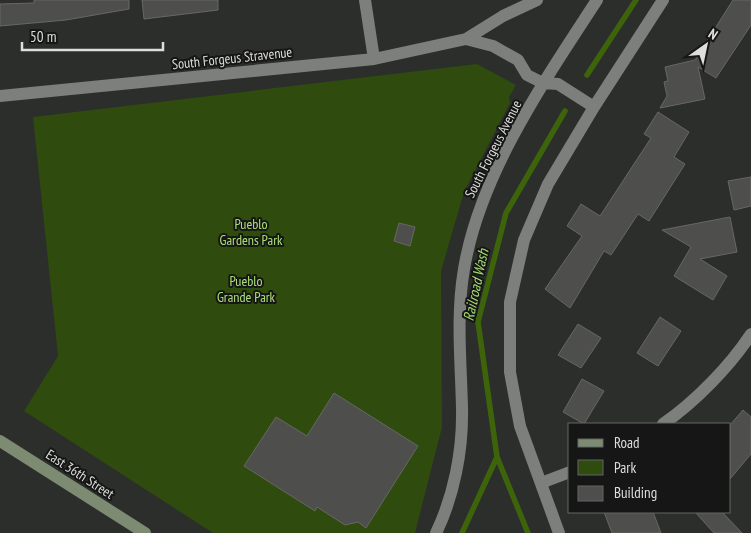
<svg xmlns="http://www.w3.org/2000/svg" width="751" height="533" viewBox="0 0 751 533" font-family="'PT Sans Narrow',sans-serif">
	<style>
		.green { fill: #2f4b0e }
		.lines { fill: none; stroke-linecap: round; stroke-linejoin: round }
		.stream { stroke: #3e640b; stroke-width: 5.5 }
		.building { fill: #4e4f4c; stroke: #666865 }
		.minor { stroke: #7d7f7c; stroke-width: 12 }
		.secondary { stroke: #7d8b72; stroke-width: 12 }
		.labels { text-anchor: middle; stroke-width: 4; stroke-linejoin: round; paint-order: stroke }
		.street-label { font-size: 14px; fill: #dedfdd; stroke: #151615 }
		.park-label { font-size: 14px; fill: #aae175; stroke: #151615 }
		.water-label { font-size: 15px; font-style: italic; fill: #a7de73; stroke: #151615 }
	</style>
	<rect width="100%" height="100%" fill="#2c2e2b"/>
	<path class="green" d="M 477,64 L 516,85 L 509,97 L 510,103 L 464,192 L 441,271 L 442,427 L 415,533 L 213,533 L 24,411 L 58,356 L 33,117 Z"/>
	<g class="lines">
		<path class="stream" d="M 587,75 L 636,0
			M 497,457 L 528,533
			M 462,533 L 497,457 L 478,322 L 506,213 L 565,111"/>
	</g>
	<path class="building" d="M 34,0 L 129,0 L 129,9 L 66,20 L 0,26 L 0,4 L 34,3 Z
		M 142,0 L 218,0 L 218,10 L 144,19 Z
		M 733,0 L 751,0 L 751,25 L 716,78 L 698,67 L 705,99 L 660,108 L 667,96 L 664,82 L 668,81 L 665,67 L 695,60 Z
		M 658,112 L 689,132 L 674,157 L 685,164 L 649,221 L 638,214 L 611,255 L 604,251 L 570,308 L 545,289 L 582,236 L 567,226 L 581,204 L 600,216 L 651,138 L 644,134 Z
		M 751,177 L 751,206 L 734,210 L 728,181 Z
		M 730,217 L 737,252 L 700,259 L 727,276 L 713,300 L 674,276 L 691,247 L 662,230 Z
		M 399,223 L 415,227 L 410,246 L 394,241 Z
		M 660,317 L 681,331 L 658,366 L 637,353 Z
		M 578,324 L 601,338 L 581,368 L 558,355 Z
		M 582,379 L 604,391 L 584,424 L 563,412 Z
		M 334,393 L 418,446 L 366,528 L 358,522 L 345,525 L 317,507 L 315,511 L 244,466 L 276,417 L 307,436 Z
		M 743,410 L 751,417 L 751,454 L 730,479 L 730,425 Z
		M 604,512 L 653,512 L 661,533 L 612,533 Z
		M 695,512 L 722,512 L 742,533 L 714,533 Z"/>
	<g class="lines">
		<path class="minor" d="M 365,0 L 374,59
			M 466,39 L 493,46 L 518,60 L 527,75 L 543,83 L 558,84 L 594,107
			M 0,96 L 374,59 L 466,39 L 503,16 L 537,0
			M 663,424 C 695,402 730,366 751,334
			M 541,483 L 570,472
			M 436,533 C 454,496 463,450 462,408 C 461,362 456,316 464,269 C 480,173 545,80 597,0
			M 559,533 L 520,426 L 510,372 L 510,302 L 524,240 L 548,184 L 594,107 L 663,0"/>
		<path class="secondary" d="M 0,441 L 145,533"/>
	</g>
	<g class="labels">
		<g class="street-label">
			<text transform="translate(232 58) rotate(-6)" y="5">South Forgeus Stravenue</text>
			<text transform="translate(493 149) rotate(-63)" y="5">South Forgeus Avenue</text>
			<text transform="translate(80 474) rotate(33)" y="5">East 36th Street</text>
		</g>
		<g class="park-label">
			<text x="251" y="229">Pueblo<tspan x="251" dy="16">Gardens Park</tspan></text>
			<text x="246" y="286">Pueblo<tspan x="246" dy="16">Grande Park</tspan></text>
		</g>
		<g class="water-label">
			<text transform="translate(476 285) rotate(-78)" y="5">Railroad Wash</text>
		</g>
	</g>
	<rect x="568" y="423" width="162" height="90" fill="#151615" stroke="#656665"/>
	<rect x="578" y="439" width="25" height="8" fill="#7d8b72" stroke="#656665"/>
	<text x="614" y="448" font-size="15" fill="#dedfdd">Road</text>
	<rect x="578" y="460" width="25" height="15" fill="#2f4b0e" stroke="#656665"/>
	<text x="614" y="473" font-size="15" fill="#dedfdd">Park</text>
	<rect x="578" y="486" width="25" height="15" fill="#4e4f4c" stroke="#656665"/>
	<text x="614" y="498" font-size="15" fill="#dedfdd">Building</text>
	<g transform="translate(706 45) rotate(33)" stroke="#151615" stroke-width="4" paint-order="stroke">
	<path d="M0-4L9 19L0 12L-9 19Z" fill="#dedfdd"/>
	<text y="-8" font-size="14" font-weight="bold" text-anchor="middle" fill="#dedfdd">N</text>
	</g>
	<path d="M22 42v8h141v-8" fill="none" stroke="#dedfdd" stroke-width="2.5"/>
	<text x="30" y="42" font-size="15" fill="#dedfdd" stroke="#151615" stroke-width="4" paint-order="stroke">50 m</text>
</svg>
